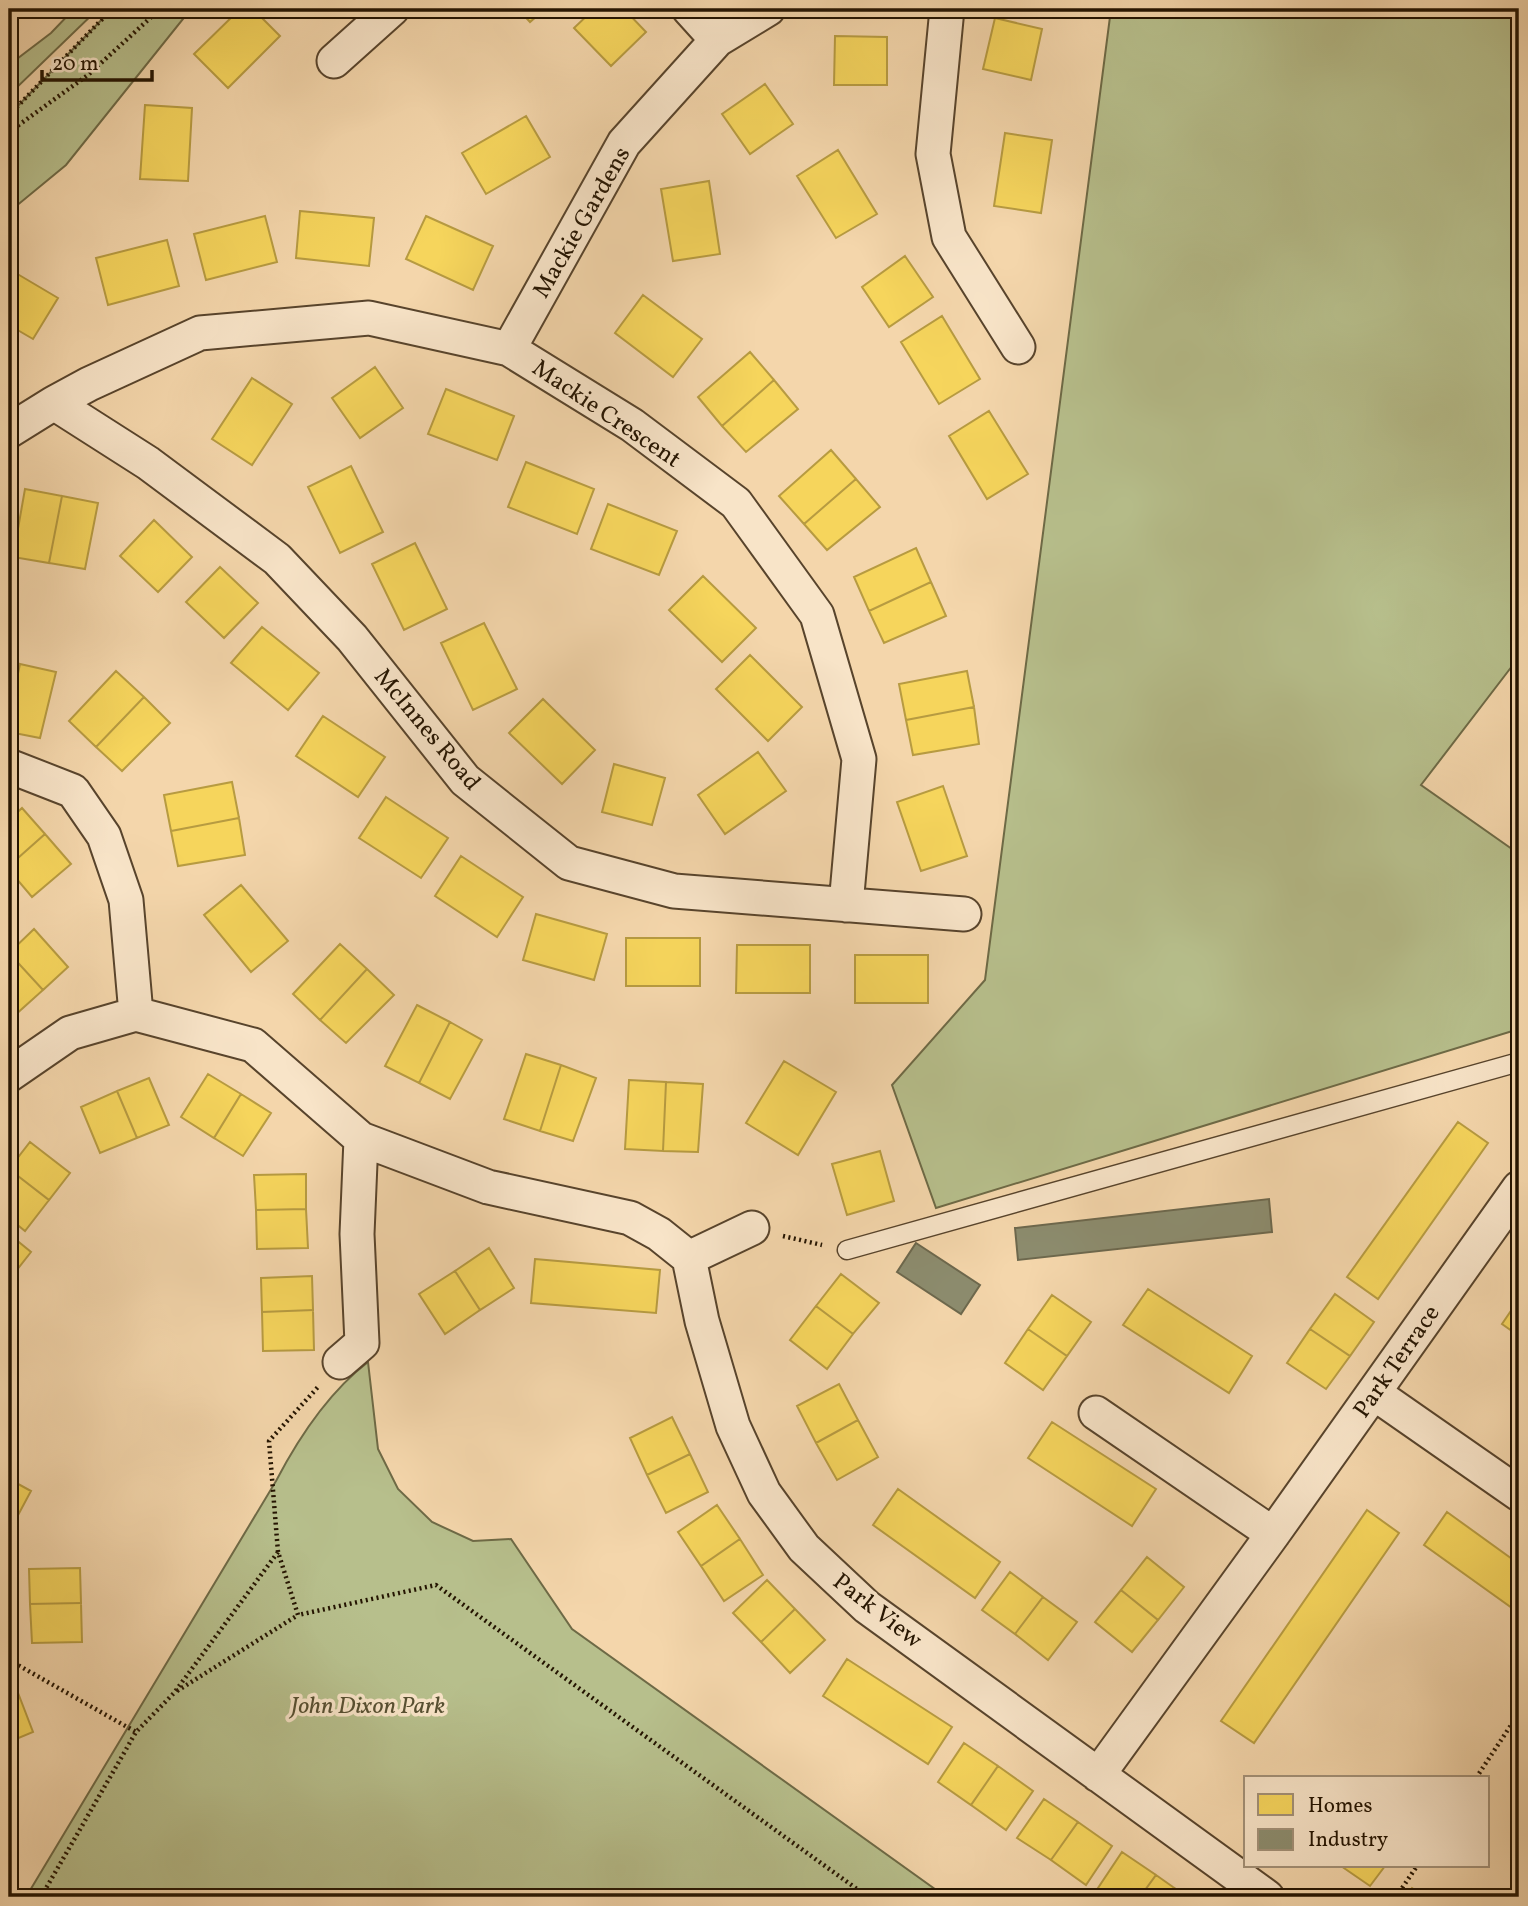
<svg xmlns="http://www.w3.org/2000/svg" width="1528" height="1906" viewBox="0 0 1528 1906" font-family="Vollkorn,serif">
	<style>
		.green { fill: #b7bf8c; stroke: #6e6a46; stroke-width: 2 }
		.homes { fill: #f6d55c; stroke: #b79b41; stroke-width: 2 }
		.industry { fill: #8c8c6e; stroke: #6d684d; stroke-width: 2 }
		.lines { fill: none; stroke-linecap: round; stroke-linejoin: round }
		.lane-casing { stroke: #58442c; stroke-width: 21 }
		.street-casing { stroke: #58442c; stroke-width: 37 }
		.path { stroke: #241401; stroke-width: 4.5; stroke-dasharray: 2 3.5; stroke-linecap: butt }
		.lane { stroke: #f8e4c8; stroke-width: 18 }
		.street { stroke: #f8e4c8; stroke-width: 33 }
		.labels { text-anchor: middle; stroke-width: 7; stroke-linejoin: round; paint-order: stroke }
		.street-label { font-size: 24px; fill: #241401; stroke: #f8e4c8 }
		.park-label { font-size: 24px; font-style: italic; fill: #575032; stroke: #f8e4c8 }
	</style>
	<rect width="100%" height="100%" fill="#f4d6ab"/>
	<filter id="stains"><feTurbulence type="fractalNoise" baseFrequency=".00286" numOctaves="4"/><feColorMatrix values="0 0 0 0 .2 0 0 0 0 .09 0 0 0 0 .02 0 0 0 .5 -.17"/></filter>
	<radialGradient id="worn" r=".72"><stop offset=".6" stop-color="#630" stop-opacity="0"/><stop offset="1" stop-color="#630" stop-opacity=".3"/></radialGradient>
	<path class="green" d="M 74,9 L 98,9 L 9,95 L 9,65 L 51,33 Z
		M 112,9 L 191,9 L 66,165 L 9,212 L 9,115 Z
		M 1111,9 L 1519,9 L 1519,657 L 1421,785 L 1519,854 L 1519,1029 L 936,1208 L 892,1085 L 985,980 Z
		M 368,1362 L 378,1449 L 398,1489 L 432,1522 L 473,1541 L 511,1539 L 572,1629 L 946,1897 L 26,1897 L 276,1481 C 299,1437 329,1392 368,1362 Z"/>
	<path class="homes" d="M 240,9 L 253,9 L 280,36 L 228,88 L 194,54 Z
		M 518,9 L 545,9 L 530,22 Z
		M 594,9 L 624,9 L 646,32 L 611,66 L 574,28 Z
		M 995,18 L 1042,29 L 1031,80 L 983,69 Z
		M 835,36 L 887,37 L 887,85 L 834,85 Z
		M 765,84 L 793,124 L 750,154 L 722,114 Z
		M 145,105 L 192,108 L 188,181 L 140,179 Z
		M 526,116 L 550,157 L 486,194 L 462,153 Z
		M 1005,133 L 1052,140 L 1041,213 L 994,206 Z
		M 838,150 L 877,214 L 836,238 L 797,176 Z
		M 709,181 L 720,254 L 673,261 L 661,189 Z
		M 300,211 L 374,218 L 369,266 L 296,258 Z
		M 265,216 L 277,262 L 206,280 L 194,234 Z
		M 426,216 L 493,246 L 473,290 L 406,259 Z
		M 167,240 L 179,286 L 108,305 L 96,258 Z
		M 905,256 L 933,297 L 889,327 L 862,287 Z
		M 9,269 L 58,298 L 33,339 L 9,325 Z
		M 643,295 L 702,339 L 673,377 L 615,333 Z
		M 942,316 L 980,379 L 939,404 L 901,342 Z
		M 750,352 L 774,380 L 722,426 L 698,397 Z
		M 375,367 L 403,408 L 360,438 L 332,398 Z
		M 252,378 L 292,404 L 252,465 L 212,439 Z
		M 774,380 L 798,409 L 746,452 L 722,426 Z
		M 446,389 L 514,416 L 497,460 L 428,434 Z
		M 989,411 L 1028,474 L 987,499 L 949,436 Z
		M 831,450 L 856,479 L 804,524 L 779,496 Z
		M 526,462 L 594,489 L 577,534 L 508,507 Z
		M 351,466 L 383,532 L 340,553 L 308,487 Z
		M 856,479 L 880,507 L 827,550 L 804,524 Z
		M 25,489 L 62,496 L 49,563 L 13,557 Z
		M 62,496 L 98,503 L 85,569 L 49,563 Z
		M 608,504 L 677,531 L 659,575 L 591,549 Z
		M 154,520 L 192,557 L 158,592 L 120,556 Z
		M 415,543 L 447,609 L 404,630 L 372,564 Z
		M 916,548 L 931,582 L 869,611 L 854,577 Z
		M 220,567 L 258,603 L 224,638 L 186,602 Z
		M 703,576 L 756,628 L 722,662 L 669,610 Z
		M 931,582 L 946,616 L 884,643 L 869,611 Z
		M 484,623 L 517,689 L 473,710 L 441,643 Z
		M 262,627 L 319,673 L 288,710 L 231,663 Z
		M 750,655 L 802,707 L 768,741 L 716,689 Z
		M 9,661 L 20,664 L 9,716 Z
		M 20,664 L 56,672 L 40,738 L 9,732 L 9,716 Z
		M 116,671 L 144,697 L 96,747 L 69,721 Z
		M 967,671 L 974,707 L 906,720 L 899,684 Z
		M 144,697 L 170,723 L 122,771 L 96,747 Z
		M 543,699 L 595,750 L 562,784 L 509,733 Z
		M 974,707 L 979,744 L 913,755 L 906,720 Z
		M 323,716 L 385,757 L 358,797 L 296,756 Z
		M 758,752 L 786,791 L 725,834 L 698,795 Z
		M 614,764 L 665,778 L 652,825 L 602,812 Z
		M 232,782 L 239,818 L 171,831 L 164,795 Z
		M 943,786 L 967,856 L 921,871 L 897,802 Z
		M 386,797 L 448,838 L 421,878 L 359,838 Z
		M 22,808 L 45,834 L 9,866 L 9,820 Z
		M 239,818 L 245,855 L 178,866 L 171,831 Z
		M 45,834 L 71,864 L 32,897 L 9,870 L 9,866 Z
		M 461,856 L 523,897 L 497,937 L 435,896 Z
		M 241,885 L 288,941 L 251,972 L 204,915 Z
		M 536,914 L 607,934 L 594,980 L 523,960 Z
		M 34,929 L 68,967 L 43,990 L 9,953 Z
		M 626,938 L 700,938 L 700,986 L 626,986 Z
		M 340,944 L 367,969 L 320,1020 L 293,994 Z
		M 737,945 L 810,945 L 810,993 L 736,993 Z
		M 9,953 L 43,990 L 14,1016 L 9,1011 Z
		M 855,955 L 928,955 L 928,1003 L 855,1003 Z
		M 367,969 L 394,995 L 346,1043 L 320,1020 Z
		M 417,1005 L 450,1022 L 419,1083 L 385,1066 Z
		M 450,1022 L 482,1040 L 450,1099 L 419,1083 Z
		M 526,1054 L 561,1065 L 540,1131 L 504,1119 Z
		M 784,1061 L 836,1092 L 798,1155 L 746,1123 Z
		M 561,1065 L 596,1078 L 573,1141 L 540,1131 Z
		M 208,1074 L 241,1094 L 214,1138 L 181,1117 Z
		M 149,1078 L 169,1125 L 137,1138 L 117,1091 Z
		M 629,1080 L 666,1082 L 663,1151 L 625,1149 Z
		M 666,1082 L 703,1084 L 698,1152 L 663,1151 Z
		M 117,1091 L 137,1138 L 100,1153 L 81,1107 Z
		M 241,1094 L 271,1113 L 243,1156 L 214,1138 Z
		M 1458,1122 L 1488,1143 L 1378,1299 L 1347,1277 Z
		M 30,1142 L 70,1173 L 49,1200 L 9,1169 Z
		M 880,1151 L 894,1201 L 847,1215 L 832,1164 Z
		M 9,1169 L 49,1200 L 25,1231 L 9,1218 Z
		M 306,1174 L 306,1209 L 256,1210 L 254,1175 Z
		M 306,1209 L 308,1248 L 257,1249 L 256,1210 Z
		M 9,1234 L 31,1252 L 9,1280 Z
		M 489,1248 L 514,1288 L 480,1310 L 455,1271 Z
		M 535,1259 L 660,1270 L 656,1313 L 531,1303 Z
		M 455,1271 L 480,1310 L 445,1334 L 419,1294 Z
		M 841,1274 L 879,1303 L 853,1334 L 816,1306 Z
		M 312,1276 L 313,1310 L 262,1312 L 261,1278 Z
		M 1148,1289 L 1252,1356 L 1229,1393 L 1123,1325 Z
		M 1335,1294 L 1374,1322 L 1350,1356 L 1310,1329 Z
		M 1052,1295 L 1091,1322 L 1067,1356 L 1028,1329 Z
		M 1519,1299 L 1519,1336 L 1502,1324 Z
		M 816,1306 L 853,1334 L 827,1369 L 790,1340 Z
		M 313,1310 L 314,1350 L 263,1351 L 262,1312 Z
		M 1028,1329 L 1067,1356 L 1043,1390 L 1005,1363 Z
		M 1310,1329 L 1350,1356 L 1326,1389 L 1287,1363 Z
		M 839,1384 L 858,1420 L 816,1443 L 797,1406 Z
		M 672,1417 L 690,1454 L 647,1475 L 630,1438 Z
		M 858,1420 L 878,1457 L 837,1480 L 816,1443 Z
		M 1052,1422 L 1156,1489 L 1132,1526 L 1028,1458 Z
		M 690,1454 L 708,1492 L 666,1513 L 647,1475 Z
		M 9,1479 L 31,1491 L 9,1532 Z
		M 898,1489 L 1000,1562 L 975,1598 L 873,1525 Z
		M 717,1505 L 740,1539 L 701,1566 L 678,1532 Z
		M 1367,1510 L 1399,1533 L 1254,1743 L 1221,1721 Z
		M 1447,1512 L 1519,1564 L 1519,1613 L 1424,1545 Z
		M 740,1539 L 763,1575 L 724,1601 L 701,1566 Z
		M 1147,1557 L 1184,1587 L 1158,1620 L 1121,1590 Z
		M 80,1568 L 81,1603 L 30,1604 L 29,1569 Z
		M 1010,1572 L 1043,1597 L 1015,1634 L 982,1610 Z
		M 767,1580 L 795,1609 L 761,1642 L 733,1613 Z
		M 1121,1590 L 1158,1620 L 1132,1652 L 1095,1622 Z
		M 1043,1597 L 1077,1622 L 1048,1660 L 1015,1634 Z
		M 81,1603 L 82,1642 L 32,1643 L 30,1604 Z
		M 795,1609 L 825,1640 L 790,1673 L 761,1642 Z
		M 847,1659 L 952,1727 L 928,1764 L 823,1696 Z
		M 15,1685 L 33,1732 L 9,1742 L 9,1687 Z
		M 964,1743 L 998,1766 L 971,1805 L 938,1782 Z
		M 998,1766 L 1033,1791 L 1006,1830 L 971,1805 Z
		M 1044,1799 L 1078,1822 L 1051,1860 L 1017,1838 Z
		M 1078,1822 L 1112,1846 L 1086,1885 L 1051,1860 Z
		M 1122,1852 L 1156,1875 L 1140,1897 L 1105,1897 L 1096,1891 Z
		M 1341,1866 L 1385,1866 L 1370,1886 Z
		M 1156,1875 L 1173,1887 L 1188,1897 L 1140,1897 Z
		M 1519,1886 L 1519,1897 L 1511,1897 Z
		M 1412,1888 L 1426,1897 L 1406,1897 Z"/>
	<path class="industry" d="M 1269,1199 L 1272,1232 L 1018,1260 L 1015,1228 Z
		M 916,1243 L 980,1285 L 961,1314 L 897,1272 Z"/>
	<g class="lines">
		<defs>
			<path id="lane" d="M 847,1250 L 1519,1062"/>
			<path id="street" d="M 689,9 L 717,40
				M 947,9 L 933,154 L 949,237 L 1018,347
				M 334,61 L 392,9
				M 509,349 L 624,143 L 717,40 L 768,9
				M 54,403 L 89,384 L 200,333 L 369,318 L 509,349 L 632,425 L 736,503 L 817,615 L 859,759 L 846,905
				M 9,431 L 54,403 L 148,463 L 277,559 L 352,638 L 465,780 L 569,863 L 674,891 L 964,914
				M 9,766 L 73,791 L 104,836 L 126,900 L 136,1014
				M 9,1075 L 70,1033 L 136,1014 L 253,1045 L 361,1139 L 488,1187 L 630,1218 L 659,1234 L 689,1258 L 702,1321 L 733,1426 L 764,1493 L 804,1548 L 867,1607 L 1267,1897
				M 689,1258 L 752,1228
				M 340,1362 L 362,1343 L 357,1234 L 361,1139
				M 1374,1393 L 1519,1494
				M 1096,1413 L 1273,1534
				M 1098,1775 L 1273,1534 L 1519,1188"/>
		</defs>
		<use href="#lane" class="lane-casing"/>
		<use href="#street" class="street-casing"/>
		<path class="path" d="M 9,115 L 112,9
			M 9,132 L 88,75 L 160,9
			M 783,1236 L 822,1245
			M 278,1552 L 269,1441 L 318,1387
			M 9,1660 L 136,1732
			M 177,1691 L 298,1615
			M 1476,1778 L 1519,1713
			M 41,1897 L 136,1732 L 174,1693 L 278,1552 L 298,1615 L 436,1585 L 868,1897
			M 1396,1897 L 1417,1866"/>
		<use href="#lane" class="lane"/>
		<use href="#street" class="street"/>
	</g>
	<g class="labels">
		<g class="street-label">
			<text transform="translate(581 222) rotate(-60)" y="8">Mackie Gardens</text>
			<text transform="translate(607 413) rotate(34)" y="8">Mackie Crescent</text>
			<text transform="translate(428 729) rotate(50)" y="8">McInnes Road</text>
			<text transform="translate(1396 1361) rotate(-55)" y="8">Park Terrace</text>
			<text transform="translate(878 1610) rotate(38)" y="8">Park View</text>
		</g>
		<g class="park-label">
			<text x="368" y="1713">John Dixon Park</text>
		</g>
	</g>
	<rect width="1528" height="1906" fill="none" stroke="#f4d6ab" stroke-width="35"/>
	<rect x="10" y="10" width="1507" height="1885" fill="none" stroke="#241401" stroke-width="3.5"/>
	<rect x="18" y="18" width="1493" height="1871" fill="none" stroke="#241401" stroke-width="2"/>
	<rect x="1244" y="1776" width="245" height="91" fill="#f8e4c8" stroke="#a39178" stroke-width="2"/>
	<rect x="1258" y="1794" width="35" height="21" fill="#f6d55c" stroke="#a39178" stroke-width="2"/>
	<text x="1308" y="1812" font-size="21" fill="#241401">Homes</text>
	<rect x="1258" y="1829" width="35" height="21" fill="#8c8c6e" stroke="#a39178" stroke-width="2"/>
	<text x="1308" y="1846" font-size="21" fill="#241401">Industry</text>
	<path d="M42 70v10h110v-10" fill="none" stroke="#241401" stroke-width="3.5"/>
	<text x="52" y="70" font-size="21" fill="#241401" stroke="#f8e4c8" stroke-width="5" paint-order="stroke">20 m</text>
	<rect width="100%" height="100%" filter="url(#stains)"/>
	<rect width="100%" height="100%" fill="url(#worn)"/>
</svg>
